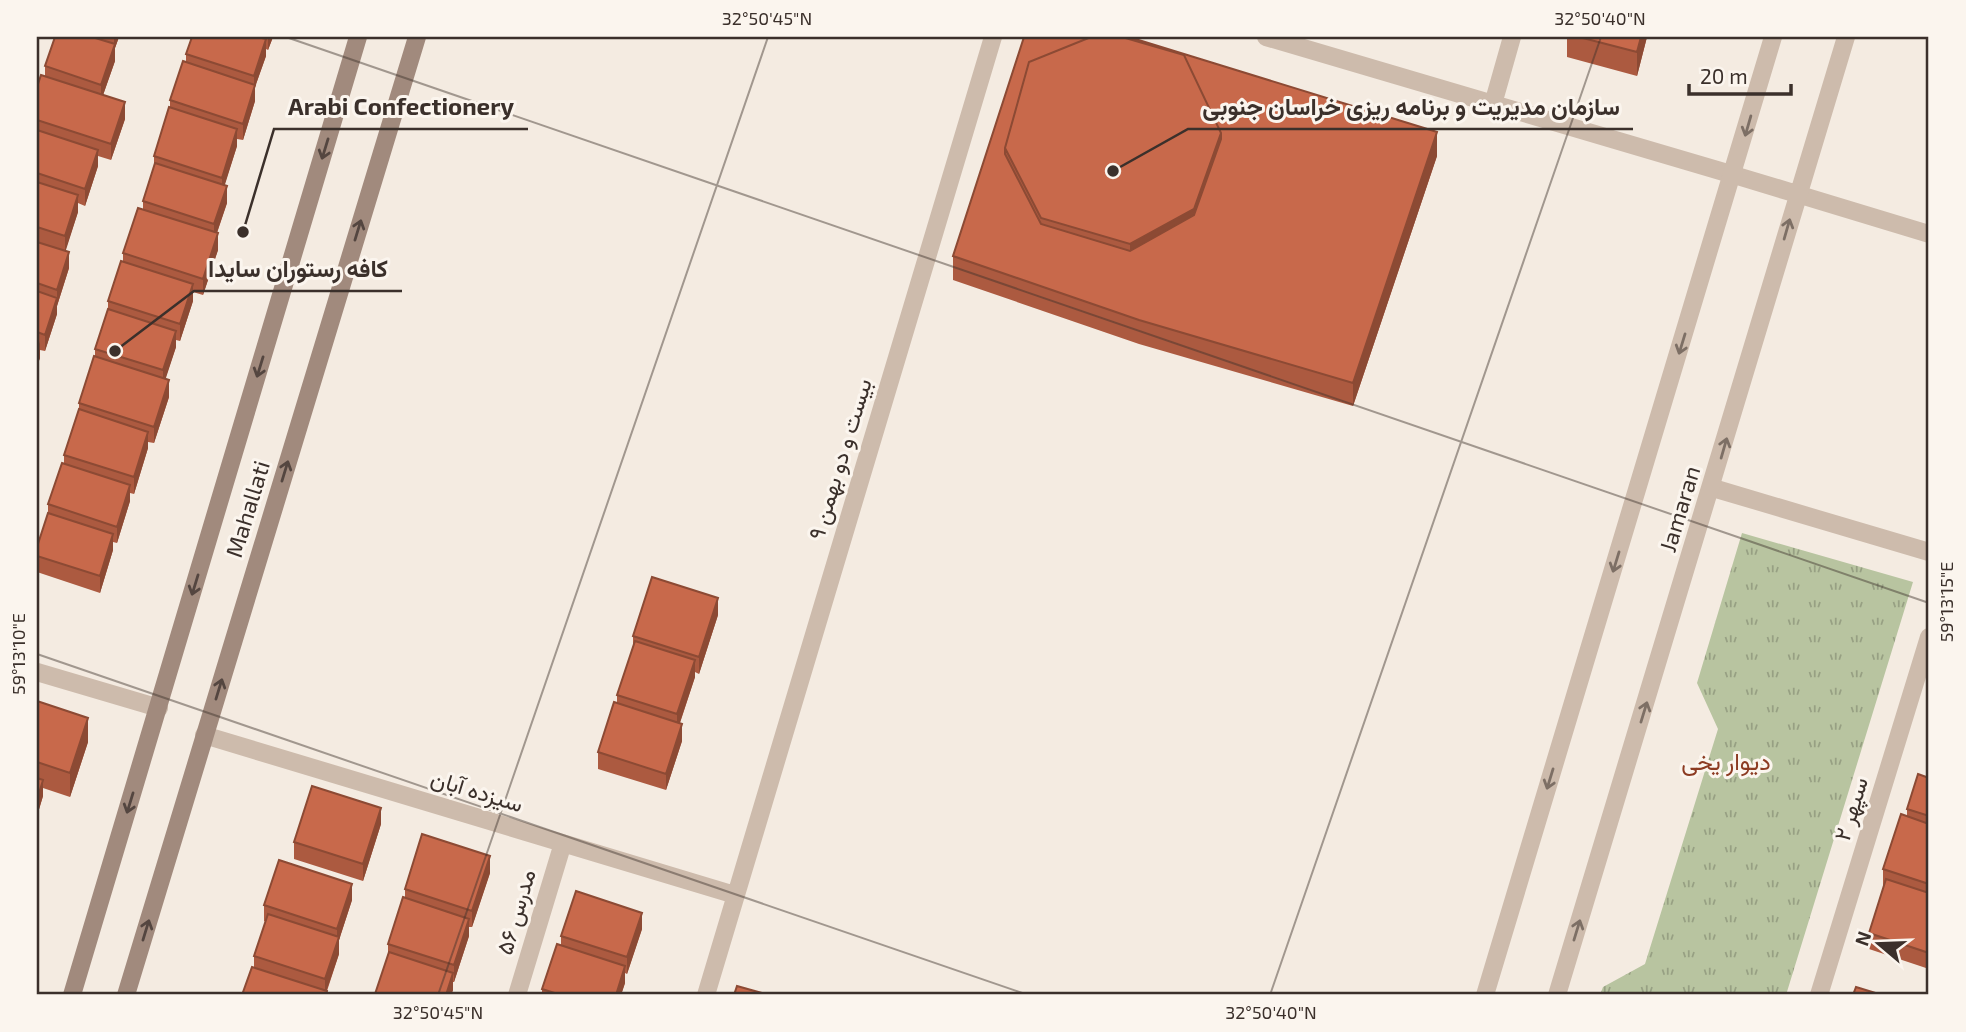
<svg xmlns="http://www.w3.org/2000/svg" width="1966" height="1032" viewBox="0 0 1966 1032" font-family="'Exo 2',Vazirmatn,sans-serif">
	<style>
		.park { fill: url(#park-tufts) }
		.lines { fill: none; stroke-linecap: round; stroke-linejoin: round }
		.minor { stroke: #cdbbac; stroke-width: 18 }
		.tertiary { stroke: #cdbbac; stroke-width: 18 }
		.secondary { stroke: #a18a7d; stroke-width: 18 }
		.wall { fill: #ac5a40 }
		.shaded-wall { fill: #8c4a34 }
		.building { fill: #c8694b; stroke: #8c4a34; stroke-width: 2 }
		.oneway { stroke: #7d6f65 }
		.oneway2 { stroke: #544640 }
		.ticks { fill: none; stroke: #3b302b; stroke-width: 2; stroke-opacity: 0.45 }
		.labels { text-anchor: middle; stroke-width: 6; stroke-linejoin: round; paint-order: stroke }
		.street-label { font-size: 23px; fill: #3b302b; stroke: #fbf5ee }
		.neighbourhood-label { font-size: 24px; fill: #8c3b22; stroke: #fbf5ee }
		.leader { fill: none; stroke: #3b302b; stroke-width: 2.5 }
		.callout-dot { fill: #3b302b; stroke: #fbf5ee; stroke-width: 2.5 }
		.callout-label { font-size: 24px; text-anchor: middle; font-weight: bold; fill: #3b302b; stroke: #fbf5ee; stroke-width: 6; stroke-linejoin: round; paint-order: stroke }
		.neatline { fill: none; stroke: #3b302b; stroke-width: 2.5 }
		.ticks-label { font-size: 18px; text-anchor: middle; fill: #3b302b }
	</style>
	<defs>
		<pattern id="park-tufts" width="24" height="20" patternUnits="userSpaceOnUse" patternTransform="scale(1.75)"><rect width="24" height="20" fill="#b8c4a0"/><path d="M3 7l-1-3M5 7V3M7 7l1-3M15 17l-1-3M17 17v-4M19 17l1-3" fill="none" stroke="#97a083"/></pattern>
	</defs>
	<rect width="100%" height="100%" fill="#f4ebe1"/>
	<path class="park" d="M 1742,533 L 1913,582 L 1786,995 L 1600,995 L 1603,987 L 1645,964 L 1718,729 L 1697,683 Z"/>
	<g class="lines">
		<path class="minor" d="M 1266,37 L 1734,175
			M 1493,104 L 1512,37
			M 1797,194 L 1929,234
			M 1713,488 L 1929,552
			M 37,672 L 159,708
			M 204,735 L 735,895
			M 517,995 L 563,843
			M 706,995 L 993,37
			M 1819,995 L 1929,637"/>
		<path class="tertiary" d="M 1734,175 L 1797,194
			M 1485,995 L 1773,37
			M 1557,995 L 1846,37"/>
		<path class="secondary" d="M 72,995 L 358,37
			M 126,995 L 417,37"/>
	</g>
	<path class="wall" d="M 55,37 L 119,37 L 115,48 L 115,61 L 103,95 L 125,119 L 111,160 L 98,156 L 98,166 L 85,206 L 78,203 L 78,212 L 65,251 L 69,268 L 57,306 L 57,314 L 45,351 L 40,350 L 40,358 L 37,366 L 37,87 L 45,76 L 45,66 Z
		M 192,37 L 273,37 L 268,50 L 266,49 L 266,56 L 255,87 L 255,101 L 243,140 L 237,139 L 237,146 L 224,186 L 227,203 L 217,233 L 218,250 L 203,295 L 193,292 L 193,301 L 180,341 L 176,340 L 176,347 L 165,379 L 169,397 L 154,443 L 148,442 L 148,448 L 134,494 L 130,493 L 130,501 L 117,543 L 113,542 L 113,550 L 100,593 L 37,572 L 37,547 L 48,513 L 48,504 L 64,463 L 64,455 L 79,409 L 79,403 L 95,356 L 95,349 L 108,310 L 108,301 L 123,262 L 123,253 L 143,209 L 143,201 L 154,168 L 154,156 L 170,108 L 170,100 L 186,62 L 186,54 Z
		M 1024,37 L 1437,156 L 1353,406 L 1139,344 L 953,280 L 953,256 Z
		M 1567,37 L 1647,37 L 1637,76 L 1567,57 Z
		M 1929,119 L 1929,146 L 1928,146 Z
		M 718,615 L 699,674 L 695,672 L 695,677 L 680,723 L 682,741 L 666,790 L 598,769 L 598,752 L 617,703 L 617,695 L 633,647 L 633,636 Z
		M 37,701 L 88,742 L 70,797 L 43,788 L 43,796 L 37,816 Z
		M 1929,778 L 1929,969 L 1869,949 L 1869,933 L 1884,886 L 1883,886 L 1883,869 L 1907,816 L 1907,809 Z
		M 381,824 L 363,881 L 294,859 L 294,842 Z
		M 490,873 L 472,927 L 469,927 L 469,936 L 454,982 L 453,982 L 453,990 L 451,995 L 375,995 L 388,956 L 388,944 L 405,898 L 405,889 Z
		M 352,900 L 339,940 L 339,954 L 327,991 L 327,995 L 254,968 L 254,956 L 266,922 L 264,921 L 264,905 Z
		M 642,929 L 627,974 L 625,973 L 625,983 L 621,995 L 542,995 L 542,989 L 561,945 L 561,936 Z"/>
	<path class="shaded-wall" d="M 114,37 L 119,37 L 115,48 L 115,61 L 101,101 L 101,85 L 114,46 Z
		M 268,37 L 273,37 L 268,50 Z
		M 1641,37 L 1647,37 L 1637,76 L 1637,52 Z
		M 266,39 L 266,56 L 255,87 L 255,101 L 243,140 L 243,124 L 254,90 L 254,76 Z
		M 125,102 L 125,119 L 111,160 L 111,144 Z
		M 237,129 L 237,146 L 222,194 L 222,178 Z
		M 1437,132 L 1437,156 L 1353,406 L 1353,383 Z
		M 1221,133 L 1221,163 L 1194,239 L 1130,274 L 1130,244 Z
		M 98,150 L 98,166 L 85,206 L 85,189 Z
		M 227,186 L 227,203 L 214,241 L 214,224 Z
		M 78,195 L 78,212 L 65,253 L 65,236 Z
		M 218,233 L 218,250 L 203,295 L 203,279 Z
		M 69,252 L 69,268 L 57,306 L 57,314 L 45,351 L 45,335 L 57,298 L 57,290 Z
		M 193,284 L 193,301 L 180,341 L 180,324 Z
		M 176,331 L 176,347 L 163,387 L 163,370 Z
		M 40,341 L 40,358 L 37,366 L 37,350 Z
		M 169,380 L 169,397 L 154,443 L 154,427 Z
		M 148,432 L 148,448 L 134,494 L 134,477 Z
		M 130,485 L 130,501 L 117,543 L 117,527 Z
		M 113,534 L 113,550 L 100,593 L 100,576 Z
		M 718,598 L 718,615 L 699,674 L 699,657 Z
		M 695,660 L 695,677 L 677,731 L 677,714 Z
		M 88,718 L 88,742 L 70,797 L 70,773 Z
		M 682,724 L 682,741 L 666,790 L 666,774 Z
		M 43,780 L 43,796 L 37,816 L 37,800 Z
		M 381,808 L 381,824 L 363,881 L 363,864 Z
		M 490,856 L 490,873 L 472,927 L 472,911 Z
		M 352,884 L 352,900 L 339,940 L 339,954 L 325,995 L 325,979 L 337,943 L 337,929 Z
		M 642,913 L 642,929 L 627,974 L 627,957 Z
		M 469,919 L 469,936 L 454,982 L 454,965 Z
		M 625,966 L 625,983 L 621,995 L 616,995 Z
		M 453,973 L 453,990 L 451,995 L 446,995 Z"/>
	<path class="building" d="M 55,37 L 92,37 L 115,44 L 101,85 L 45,66 Z
		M 192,37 L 258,37 L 266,39 L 254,76 L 186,54 Z
		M 1024,37 L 1091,37 L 1029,62 L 1005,148 L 1005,154 L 1041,224 L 1130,251 L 1194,215 L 1221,139 L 1221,133 L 1184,55 L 1122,37 L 1129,37 L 1437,132 L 1353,383 L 1139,320 L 953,256 Z
		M 1091,37 L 1122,37 L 1184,55 L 1221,133 L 1194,209 L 1130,244 L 1041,218 L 1005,148 L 1029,62 Z
		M 1579,37 L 1641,37 L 1637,52 Z
		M 183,61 L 255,85 L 243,124 L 170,100 Z
		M 41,75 L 125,102 L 111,144 L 37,120 L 37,87 Z
		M 169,107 L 237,129 L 222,178 L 154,156 Z
		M 37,130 L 98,150 L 85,189 L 37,173 Z
		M 155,163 L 227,186 L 214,224 L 143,201 Z
		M 37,182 L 78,195 L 65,236 L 37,227 Z
		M 138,208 L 218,233 L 203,279 L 123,253 Z
		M 37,242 L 69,252 L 57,290 L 37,283 Z
		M 121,261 L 193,284 L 180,324 L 108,301 Z
		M 37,291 L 57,298 L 45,335 L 37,332 Z
		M 108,309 L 176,331 L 163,370 L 95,349 Z
		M 94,356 L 169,380 L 154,427 L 79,403 Z
		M 79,409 L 148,432 L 134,477 L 64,455 Z
		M 62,463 L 130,485 L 117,527 L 48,504 Z
		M 48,513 L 113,534 L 100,576 L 37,556 L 37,547 Z
		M 652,577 L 718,598 L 699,657 L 633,636 Z
		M 635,641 L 695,660 L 677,714 L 617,695 Z
		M 37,701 L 88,718 L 70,773 L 37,762 Z
		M 614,702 L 682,724 L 666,774 L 598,752 Z
		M 1918,774 L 1929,778 L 1929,816 L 1907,809 Z
		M 37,778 L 43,780 L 37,800 Z
		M 312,786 L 381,808 L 363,864 L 294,842 Z
		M 1901,814 L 1929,824 L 1929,884 L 1883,869 Z
		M 422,834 L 490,856 L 472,911 L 405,889 Z
		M 279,860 L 352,884 L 337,929 L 264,905 Z
		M 1886,879 L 1929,893 L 1929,953 L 1869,933 Z
		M 576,891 L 642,913 L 627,957 L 561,936 Z
		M 403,897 L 469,919 L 454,965 L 388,944 Z
		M 268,914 L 339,937 L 325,979 L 254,956 Z
		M 557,944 L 625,966 L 616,995 L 561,995 L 542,989 Z
		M 389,952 L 453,973 L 446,995 L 379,995 L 375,994 Z
		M 252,967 L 327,991 L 326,995 L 242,995 Z
		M 737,986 L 769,995 L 734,995 Z
		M 1856,987 L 1882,995 L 1853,995 Z"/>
	<defs><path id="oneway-shaft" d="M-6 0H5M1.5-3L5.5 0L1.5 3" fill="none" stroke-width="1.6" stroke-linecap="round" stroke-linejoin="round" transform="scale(1.75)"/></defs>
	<g class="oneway">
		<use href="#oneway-shaft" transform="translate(1748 126) rotate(106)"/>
		<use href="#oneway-shaft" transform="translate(1787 229) rotate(-74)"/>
		<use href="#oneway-shaft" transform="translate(1682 344) rotate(107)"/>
		<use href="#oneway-shaft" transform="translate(1724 448) rotate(-74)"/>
		<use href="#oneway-shaft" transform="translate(1616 562) rotate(107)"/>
		<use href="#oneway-shaft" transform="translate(1644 712) rotate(-73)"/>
		<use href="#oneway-shaft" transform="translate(1550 779) rotate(107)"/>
		<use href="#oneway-shaft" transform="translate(1577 930) rotate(-73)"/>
	</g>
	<g class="oneway2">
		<use href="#oneway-shaft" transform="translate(325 149) rotate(107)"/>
		<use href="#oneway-shaft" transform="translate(358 230) rotate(-73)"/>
		<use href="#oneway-shaft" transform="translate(260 367) rotate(107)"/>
		<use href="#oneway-shaft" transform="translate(285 471) rotate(-73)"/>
		<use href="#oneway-shaft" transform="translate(195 585) rotate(107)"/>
		<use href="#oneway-shaft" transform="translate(219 689) rotate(-73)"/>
		<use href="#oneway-shaft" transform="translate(130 803) rotate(107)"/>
		<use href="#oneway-shaft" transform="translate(146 930) rotate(-73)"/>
	</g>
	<path class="ticks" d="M 286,37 L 1929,603M 37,654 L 1028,995M 438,995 L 768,37M 1270,995 L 1601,37"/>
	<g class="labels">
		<g class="street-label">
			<text transform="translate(840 459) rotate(-73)" y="8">بیست و دو بهمن ۹</text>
			<text transform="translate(248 509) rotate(-73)" y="8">Mahallati</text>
			<text transform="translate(1680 509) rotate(-73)" y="8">Jamaran</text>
			<text transform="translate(477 791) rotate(17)" y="8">سیزده آبان</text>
			<text transform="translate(1851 809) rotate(-73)" y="8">سپهر ۲</text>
			<text transform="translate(516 912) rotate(-74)" y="8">مدرس ۵۶</text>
		</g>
		<g class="neighbourhood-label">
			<text x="1726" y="770">دیوار یخی</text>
		</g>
	</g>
	<path class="leader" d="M243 232L274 129H528M1113 171L1188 129H1633M115 351L194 291H402"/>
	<g class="callout-dot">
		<circle cx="243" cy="232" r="7"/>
		<circle cx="1113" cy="171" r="7"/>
		<circle cx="115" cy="351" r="7"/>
	</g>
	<g class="callout-label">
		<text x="401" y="115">Arabi Confectionery</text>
		<text x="1411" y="115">سازمان مدیریت و برنامه ریزی خراسان جنوبی</text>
		<text x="298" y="277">کافه رستوران سایدا</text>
	</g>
	<rect width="1966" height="1032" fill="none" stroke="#fbf5ee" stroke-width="77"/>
	<g transform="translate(1879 944) rotate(289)" stroke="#fbf5ee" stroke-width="5" paint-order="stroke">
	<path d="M0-5L12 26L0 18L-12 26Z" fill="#3b302b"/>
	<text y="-10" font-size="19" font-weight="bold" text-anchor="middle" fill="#3b302b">N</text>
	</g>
	<path d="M1689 84v10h102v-10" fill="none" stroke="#3b302b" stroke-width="3.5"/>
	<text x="1700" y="84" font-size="21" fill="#3b302b" stroke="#fbf5ee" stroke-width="5" paint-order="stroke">20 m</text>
	<rect x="38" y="38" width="1889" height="955" class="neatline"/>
	<g class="ticks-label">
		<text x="767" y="25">32°50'45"N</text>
		<text x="1600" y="25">32°50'40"N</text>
		<text transform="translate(1947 602) rotate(-90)" y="6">59°13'15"E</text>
		<text transform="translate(19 654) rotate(-90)" y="6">59°13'10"E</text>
		<text x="438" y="1019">32°50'45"N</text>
		<text x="1271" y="1019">32°50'40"N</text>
	</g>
</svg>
